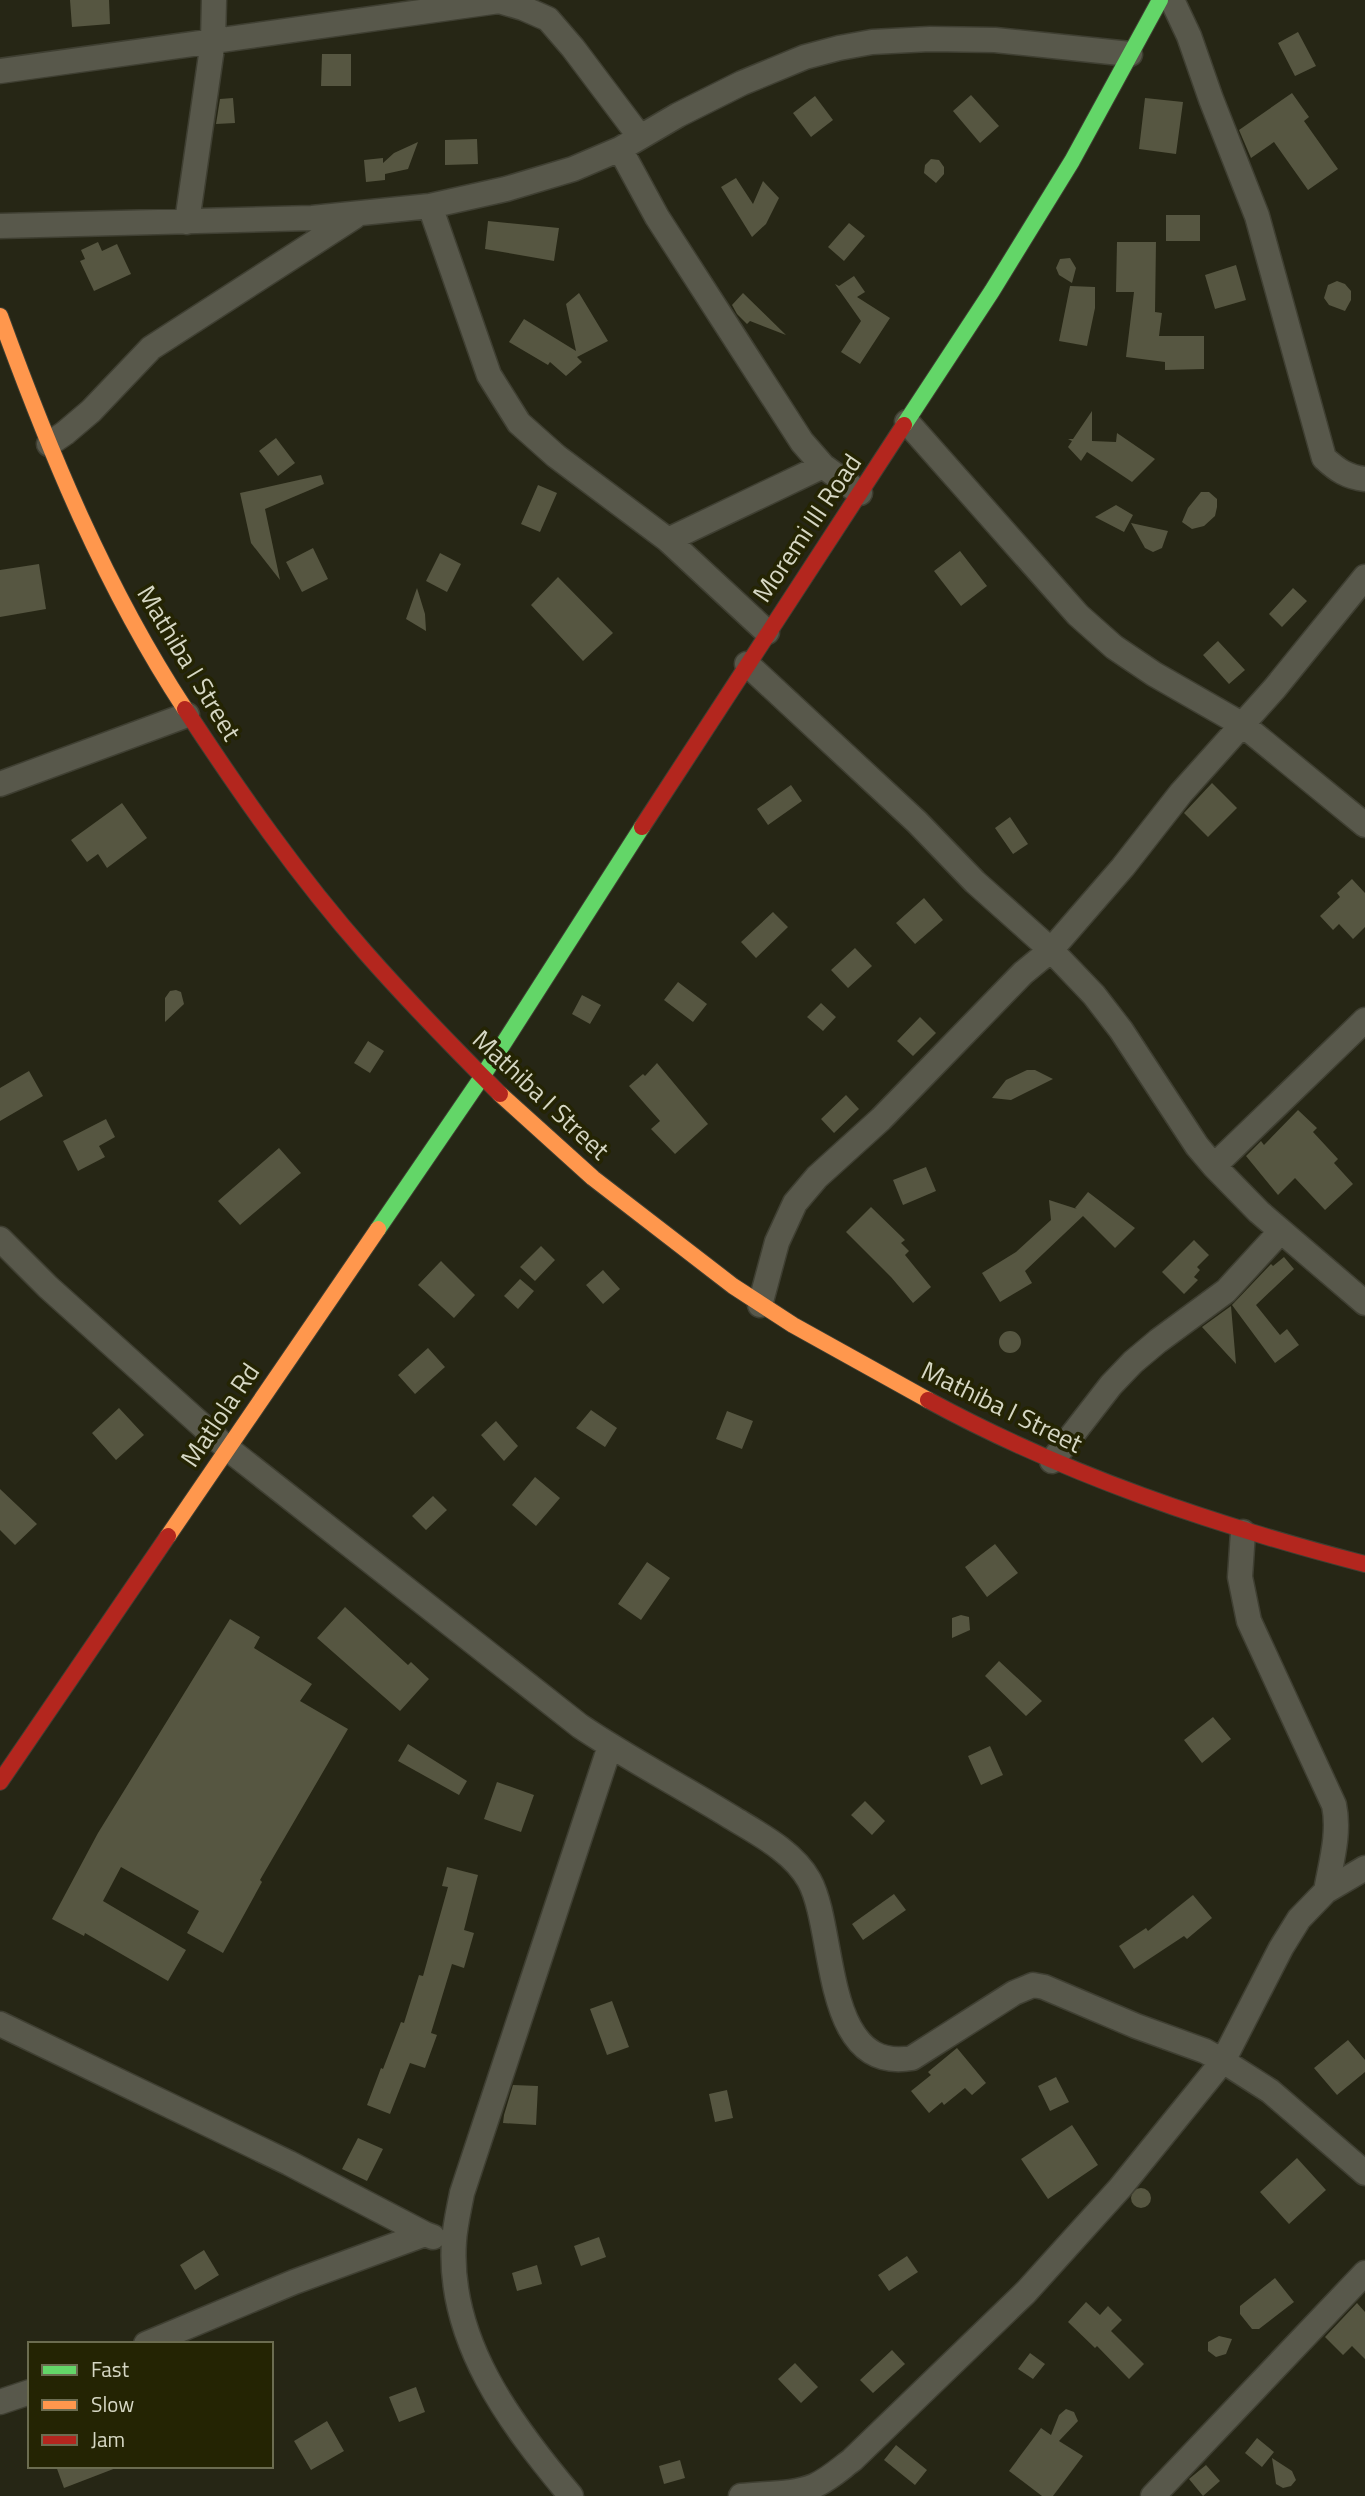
<svg xmlns="http://www.w3.org/2000/svg" width="1365" height="2496" viewBox="0 0 1365 2496" font-family="'Titillium Web',sans-serif">
	<style>
		.building { fill: #565641 }
		.lines { fill: none; stroke-linecap: round; stroke-linejoin: round }
		.street-casing { stroke: #3f3f32; stroke-width: 27 }
		.fast-casing { stroke: #3f3f32; stroke-width: 18 }
		.slow-casing { stroke: #3f3f32; stroke-width: 18 }
		.jam-casing { stroke: #3f3f32; stroke-width: 18 }
		.street { stroke: #58584b; stroke-width: 24 }
		.fast { stroke: #63d668; stroke-width: 16 }
		.slow { stroke: #ff974d; stroke-width: 16 }
		.jam { stroke: #b3261e; stroke-width: 16 }
		.labels { text-anchor: middle; stroke-width: 7; stroke-linejoin: round; paint-order: stroke }
		.street-label { font-size: 26px; fill: #d6d7c4; stroke: #242403 }
	</style>
	<rect width="100%" height="100%" fill="#262615"/>
	<path class="building" d="M 70,0 L 109,0 L 110,24 L 72,27 Z
		M 1298,32 L 1316,66 L 1295,76 L 1278,43 Z
		M 322,54 L 351,54 L 351,86 L 321,86 Z
		M 1292,93 L 1309,117 L 1304,121 L 1338,169 L 1308,190 L 1274,142 L 1251,158 L 1239,130 Z
		M 971,95 L 999,126 L 980,143 L 953,111 Z
		M 815,96 L 833,120 L 811,137 L 793,113 Z
		M 233,98 L 235,123 L 216,124 L 220,99 Z
		M 1145,98 L 1183,102 L 1176,154 L 1139,149 Z
		M 477,139 L 478,164 L 445,165 L 445,140 Z
		M 418,142 L 408,169 L 385,174 L 385,180 L 366,182 L 364,160 L 383,158 L 383,163 L 394,153 Z
		M 931,159 L 939,160 L 944,167 L 944,174 L 936,183 L 924,173 L 925,165 Z
		M 736,178 L 753,204 L 763,181 L 779,198 L 766,224 L 752,237 L 721,187 Z
		M 1166,215 L 1200,215 L 1200,241 L 1166,241 Z
		M 488,221 L 559,228 L 554,261 L 485,249 Z
		M 849,223 L 865,236 L 844,261 L 828,247 Z
		M 98,242 L 102,251 L 117,244 L 131,274 L 94,291 L 80,261 L 85,259 L 81,250 Z
		M 1117,242 L 1156,242 L 1155,312 L 1162,313 L 1159,336 L 1204,336 L 1204,369 L 1165,370 L 1165,362 L 1126,357 L 1134,292 L 1116,292 Z
		M 1070,258 L 1076,268 L 1072,283 L 1059,275 L 1056,268 L 1060,259 Z
		M 1236,265 L 1246,300 L 1215,309 L 1205,275 Z
		M 854,276 L 865,292 L 857,297 L 890,318 L 860,364 L 841,352 L 861,321 L 835,284 L 839,286 Z
		M 1337,281 L 1345,284 L 1351,291 L 1351,300 L 1345,311 L 1329,305 L 1324,298 L 1328,285 Z
		M 1070,286 L 1095,287 L 1095,308 L 1087,346 L 1059,341 Z
		M 579,293 L 608,341 L 577,357 L 582,362 L 566,376 L 550,362 L 548,365 L 509,342 L 524,319 L 576,351 L 566,304 Z
		M 743,293 L 786,335 L 750,321 L 747,324 L 737,314 L 732,305 Z
		M 1092,411 L 1092,441 L 1116,442 L 1117,433 L 1155,459 L 1132,482 L 1087,452 L 1081,461 L 1068,447 L 1072,441 L 1068,439 L 1073,439 Z
		M 276,438 L 295,463 L 278,476 L 259,451 Z
		M 321,475 L 324,484 L 265,509 L 280,580 L 251,543 L 240,493 Z
		M 538,485 L 557,493 L 540,532 L 521,524 Z
		M 1201,492 L 1209,492 L 1217,499 L 1217,507 L 1215,516 L 1204,526 L 1192,529 L 1182,522 L 1188,508 Z
		M 1116,505 L 1133,515 L 1124,532 L 1095,517 Z
		M 1131,523 L 1168,531 L 1162,548 L 1153,552 L 1145,548 Z
		M 313,548 L 328,579 L 302,592 L 286,562 Z
		M 960,551 L 987,586 L 961,606 L 934,571 Z
		M 440,553 L 461,564 L 447,592 L 426,581 Z
		M 39,564 L 46,609 L 0,617 L 0,570 Z
		M 558,577 L 613,633 L 583,661 L 531,605 Z
		M 417,588 L 425,614 L 426,631 L 406,619 Z
		M 1293,588 L 1307,601 L 1282,627 L 1269,614 Z
		M 1218,641 L 1245,670 L 1229,684 L 1203,655 Z
		M 1212,783 L 1237,808 L 1208,837 L 1184,813 Z
		M 791,785 L 802,801 L 768,825 L 757,809 Z
		M 122,803 L 147,838 L 107,868 L 98,854 L 87,862 L 71,840 Z
		M 1010,817 L 1028,844 L 1013,854 L 995,828 Z
		M 1352,879 L 1365,893 L 1365,927 L 1353,939 L 1339,924 L 1333,930 L 1320,916 L 1340,897 L 1337,893 Z
		M 924,898 L 943,920 L 915,944 L 896,923 Z
		M 773,912 L 788,927 L 756,958 L 741,942 Z
		M 855,948 L 872,966 L 848,988 L 831,970 Z
		M 678,982 L 707,1004 L 693,1022 L 664,1000 Z
		M 176,990 L 181,992 L 184,1004 L 165,1022 L 165,998 L 170,991 Z
		M 582,995 L 601,1005 L 590,1024 L 572,1014 Z
		M 821,1003 L 836,1017 L 823,1031 L 807,1017 Z
		M 920,1017 L 936,1033 L 913,1056 L 897,1041 Z
		M 368,1041 L 384,1051 L 370,1073 L 354,1063 Z
		M 657,1063 L 708,1124 L 675,1154 L 651,1129 L 660,1121 L 629,1086 L 643,1074 L 645,1076 Z
		M 1027,1070 L 1035,1070 L 1053,1079 L 1011,1100 L 992,1098 L 1006,1080 Z
		M 29,1071 L 43,1096 L 0,1121 L 0,1088 Z
		M 846,1095 L 859,1109 L 834,1133 L 821,1119 Z
		M 1298,1110 L 1317,1128 L 1313,1132 L 1338,1159 L 1334,1163 L 1353,1184 L 1325,1210 L 1295,1178 L 1278,1195 L 1246,1156 L 1261,1141 L 1264,1145 Z
		M 106,1119 L 115,1137 L 99,1146 L 105,1157 L 78,1171 L 63,1141 Z
		M 279,1148 L 301,1173 L 240,1225 L 218,1201 Z
		M 926,1167 L 936,1191 L 903,1205 L 893,1180 Z
		M 1088,1192 L 1135,1228 L 1115,1248 L 1083,1216 L 1025,1271 L 1032,1283 L 1000,1302 L 982,1273 L 1016,1252 L 1051,1220 L 1049,1200 L 1077,1209 L 1075,1208 Z
		M 871,1207 L 905,1240 L 901,1243 L 909,1251 L 905,1255 L 931,1287 L 913,1303 L 891,1277 L 846,1232 Z
		M 1194,1240 L 1209,1255 L 1197,1267 L 1200,1270 L 1194,1277 L 1198,1280 L 1184,1294 L 1162,1272 Z
		M 541,1246 L 555,1260 L 535,1281 L 520,1267 Z
		M 1284,1257 L 1294,1269 L 1256,1305 L 1280,1335 L 1287,1329 L 1299,1345 L 1275,1363 L 1232,1305 L 1271,1264 L 1273,1266 Z
		M 441,1261 L 475,1295 L 454,1318 L 418,1285 Z
		M 603,1270 L 620,1289 L 603,1304 L 586,1285 Z
		M 520,1279 L 534,1291 L 518,1309 L 504,1296 Z
		M 1231,1306 L 1236,1364 L 1202,1327 Z
		M999 1342a11 11 0 1 1 22 0a11 11 0 1 1-22 0Z
		M 428,1348 L 445,1367 L 415,1394 L 398,1375 Z
		M 119,1408 L 144,1435 L 116,1460 L 92,1433 Z
		M 591,1410 L 617,1428 L 605,1447 L 576,1428 Z
		M 727,1411 L 753,1421 L 742,1449 L 716,1439 Z
		M 496,1421 L 518,1446 L 504,1461 L 481,1435 Z
		M 535,1477 L 560,1498 L 536,1526 L 512,1505 Z
		M 0,1489 L 37,1524 L 15,1545 L 0,1530 Z
		M 433,1496 L 447,1510 L 426,1530 L 412,1516 Z
		M 995,1544 L 1018,1573 L 987,1597 L 965,1567 Z
		M 647,1562 L 670,1578 L 641,1620 L 618,1604 Z
		M 345,1607 L 408,1665 L 411,1662 L 429,1679 L 400,1711 L 317,1638 Z
		M 961,1615 L 969,1617 L 970,1630 L 952,1638 L 952,1618 Z
		M 230,1619 L 260,1637 L 254,1648 L 312,1684 L 300,1701 L 348,1729 L 260,1880 L 262,1882 L 223,1953 L 187,1933 L 199,1911 L 121,1867 L 103,1901 L 186,1950 L 168,1981 L 85,1933 L 84,1936 L 52,1919 L 98,1833 Z
		M 999,1661 L 1042,1701 L 1026,1716 L 985,1676 Z
		M 1213,1717 L 1231,1739 L 1202,1763 L 1184,1740 Z
		M 408,1744 L 467,1781 L 459,1795 L 398,1761 Z
		M 990,1746 L 1003,1775 L 981,1785 L 968,1756 Z
		M 497,1782 L 534,1795 L 521,1832 L 484,1819 Z
		M 865,1801 L 885,1821 L 872,1835 L 851,1815 Z
		M 447,1867 L 478,1875 L 464,1930 L 474,1933 L 464,1968 L 452,1964 L 431,2033 L 437,2035 L 425,2068 L 410,2063 L 390,2114 L 367,2105 L 381,2068 L 383,2069 L 401,2022 L 404,2023 L 419,1975 L 423,1976 L 448,1887 L 442,1886 Z
		M 894,1894 L 906,1910 L 863,1940 L 852,1924 Z
		M 1193,1895 L 1212,1918 L 1187,1939 L 1184,1936 L 1134,1969 L 1119,1946 L 1146,1928 L 1148,1931 Z
		M 612,2001 L 629,2047 L 607,2055 L 590,2009 Z
		M 1348,2040 L 1365,2060 L 1365,2072 L 1337,2095 L 1314,2068 Z
		M 957,2048 L 986,2083 L 972,2095 L 965,2088 L 944,2105 L 942,2102 L 929,2113 L 911,2091 L 931,2075 L 928,2072 Z
		M 1056,2077 L 1069,2102 L 1050,2111 L 1038,2086 Z
		M 513,2085 L 538,2086 L 536,2125 L 503,2123 L 504,2115 Z
		M 727,2090 L 733,2118 L 715,2122 L 709,2094 Z
		M 1072,2125 L 1098,2165 L 1048,2199 L 1021,2159 Z
		M 358,2138 L 383,2149 L 367,2181 L 342,2169 Z
		M 1297,2158 L 1326,2190 L 1289,2224 L 1260,2192 Z
		M1131 2198a10 10 0 1 1 20 0a10 10 0 1 1-20 0Z
		M 599,2237 L 606,2257 L 581,2266 L 574,2246 Z
		M 204,2250 L 219,2275 L 195,2290 L 180,2265 Z
		M 907,2256 L 918,2272 L 889,2291 L 878,2275 Z
		M 537,2265 L 542,2284 L 517,2291 L 512,2273 Z
		M 1275,2278 L 1294,2302 L 1259,2329 L 1252,2329 L 1240,2314 L 1240,2306 Z
		M 1086,2302 L 1100,2315 L 1108,2306 L 1122,2320 L 1111,2331 L 1144,2364 L 1129,2379 L 1097,2346 L 1095,2348 L 1068,2322 Z
		M 1357,2303 L 1365,2312 L 1365,2359 L 1352,2346 L 1343,2355 L 1325,2337 Z
		M 1219,2336 L 1232,2339 L 1226,2354 L 1216,2357 L 1208,2351 L 1208,2342 Z
		M 892,2350 L 905,2364 L 873,2393 L 860,2380 Z
		M 1030,2353 L 1045,2364 L 1033,2379 L 1018,2369 Z
		M 795,2363 L 818,2387 L 801,2403 L 778,2379 Z
		M 416,2387 L 425,2412 L 399,2422 L 389,2397 Z
		M 1066,2409 L 1074,2412 L 1078,2421 L 1059,2441 L 1083,2456 L 1053,2496 L 1042,2496 L 1009,2471 L 1041,2428 L 1051,2435 L 1059,2415 Z
		M 327,2421 L 344,2451 L 311,2470 L 294,2441 Z
		M 1257,2438 L 1274,2452 L 1262,2467 L 1245,2453 Z
		M 896,2445 L 927,2470 L 915,2485 L 884,2460 Z
		M 1272,2458 L 1292,2471 L 1296,2480 L 1291,2486 L 1283,2488 L 1276,2484 Z
		M 680,2460 L 685,2478 L 664,2484 L 659,2466 Z
		M 1206,2465 L 1220,2481 L 1203,2496 L 1189,2479 Z
		M 56,2466 L 116,2466 L 116,2468 L 64,2488 Z"/>
	<g class="lines">
		<defs>
			<path id="street" d="M 1172,0 L 1189,36 L 1211,99 L 1257,216 L 1324,458 C 1337,470 1347,477 1365,479
				M 0,71 L 499,1 L 523,8 L 548,19 L 573,48 L 640,137
				M 620,149 L 657,217 L 802,442 L 823,466 L 860,493
				M 430,206 L 489,375 L 519,423 L 556,456 L 668,540 L 767,632
				M 187,222 L 213,41 L 214,0
				M 0,226 L 312,218 L 430,206 L 506,189 L 573,169 L 620,149 L 678,115 L 742,83 L 805,57 L 839,48 L 872,42 L 930,39 L 995,40 L 1130,54
				M 907,422 L 1078,615 L 1114,647 L 1154,674 L 1243,725 L 1365,825
				M 49,444 L 65,433 L 91,411 L 151,348 L 354,217
				M 668,540 L 823,466
				M 747,664 L 917,822 L 975,882 L 1051,950 L 1094,995 L 1121,1030 L 1197,1146 L 1214,1166 L 1259,1212 L 1365,1303
				M 0,784 L 187,715
				M 1214,1166 L 1365,1020
				M 0,1239 L 48,1287 L 227,1448 L 580,1726 C 629,1759 681,1786 731,1817 C 757,1833 793,1851 809,1880 C 837,1930 821,2074 912,2058 L 1014,1993 L 1033,1985 L 1044,1987 L 1136,2026 L 1205,2051 L 1223,2061 L 1270,2091 L 1365,2173
				M 760,1305 L 777,1242 L 795,1203 L 817,1177 L 881,1119 L 1023,973 L 1051,950 L 1123,867 L 1181,793 L 1275,688 L 1365,577
				M 1052,1461 L 1111,1385 L 1133,1362 L 1158,1341 L 1226,1291 L 1281,1231
				M 1243,1532 L 1240,1577 L 1249,1621 L 1334,1805 C 1340,1833 1331,1863 1326,1891
				M 0,2024 L 289,2163 L 425,2234
				M 146,2344 L 294,2282 L 425,2234 L 433,2237
				M 0,2402 L 30,2392
				M 571,2496 C 511,2425 447,2340 454,2241 C 455,2225 459,2209 462,2193 L 610,1746
				M 741,2496 C 765,2493 792,2495 814,2486 C 828,2480 840,2469 852,2460 L 1026,2292 L 1120,2188 L 1223,2061 L 1281,1948 L 1299,1919 L 1326,1891 L 1365,1868
				M 1153,2496 L 1365,2273"/>
			<path id="fast" d="M 904,425 L 992,291 L 1072,161 L 1160,0
				M 378,1229 L 482,1077 L 642,827"/>
			<path id="slow" d="M 0,316 C 50,453 105,587 185,709
				M 500,1094 L 593,1178 L 733,1286 L 793,1325 L 928,1400
				M 168,1536 L 378,1229"/>
			<path id="jam" d="M 185,709 C 240,793 298,876 365,952 C 408,1001 454,1048 500,1094
				M 642,827 L 904,425
				M 928,1400 C 1066,1475 1214,1525 1365,1564
				M 0,1782 L 168,1536"/>
		</defs>
		<use href="#street" class="street-casing"/>
		<use href="#fast" class="fast-casing"/>
		<use href="#slow" class="slow-casing"/>
		<use href="#jam" class="jam-casing"/>
		<use href="#street" class="street"/>
		<use href="#fast" class="fast"/>
		<use href="#slow" class="slow"/>
		<use href="#jam" class="jam"/>
	</g>
	<g class="labels">
		<g class="street-label">
			<text transform="translate(807 528) rotate(-56)" y="9">Moremi III Road</text>
			<text transform="translate(189 663) rotate(59)" y="9">Mathiba I Street</text>
			<text transform="translate(541 1095) rotate(43)" y="9">Mathiba I Street</text>
			<text transform="translate(1002 1407) rotate(26)" y="9">Mathiba I Street</text>
			<text transform="translate(220 1415) rotate(-56)" y="9">Matlola Rd</text>
		</g>
	</g>
	<rect x="28" y="2342" width="245" height="126" fill="#242403" stroke="#6b6c50" stroke-width="2"/>
	<rect x="42" y="2365" width="35" height="10" fill="#63d668" stroke="#6b6c50" stroke-width="2"/>
	<text x="91" y="2377" font-size="21" fill="#d6d7c4">Fast</text>
	<rect x="42" y="2400" width="35" height="10" fill="#ff974d" stroke="#6b6c50" stroke-width="2"/>
	<text x="91" y="2412" font-size="21" fill="#d6d7c4">Slow</text>
	<rect x="42" y="2435" width="35" height="10" fill="#b3261e" stroke="#6b6c50" stroke-width="2"/>
	<text x="91" y="2447" font-size="21" fill="#d6d7c4">Jam</text>
</svg>
